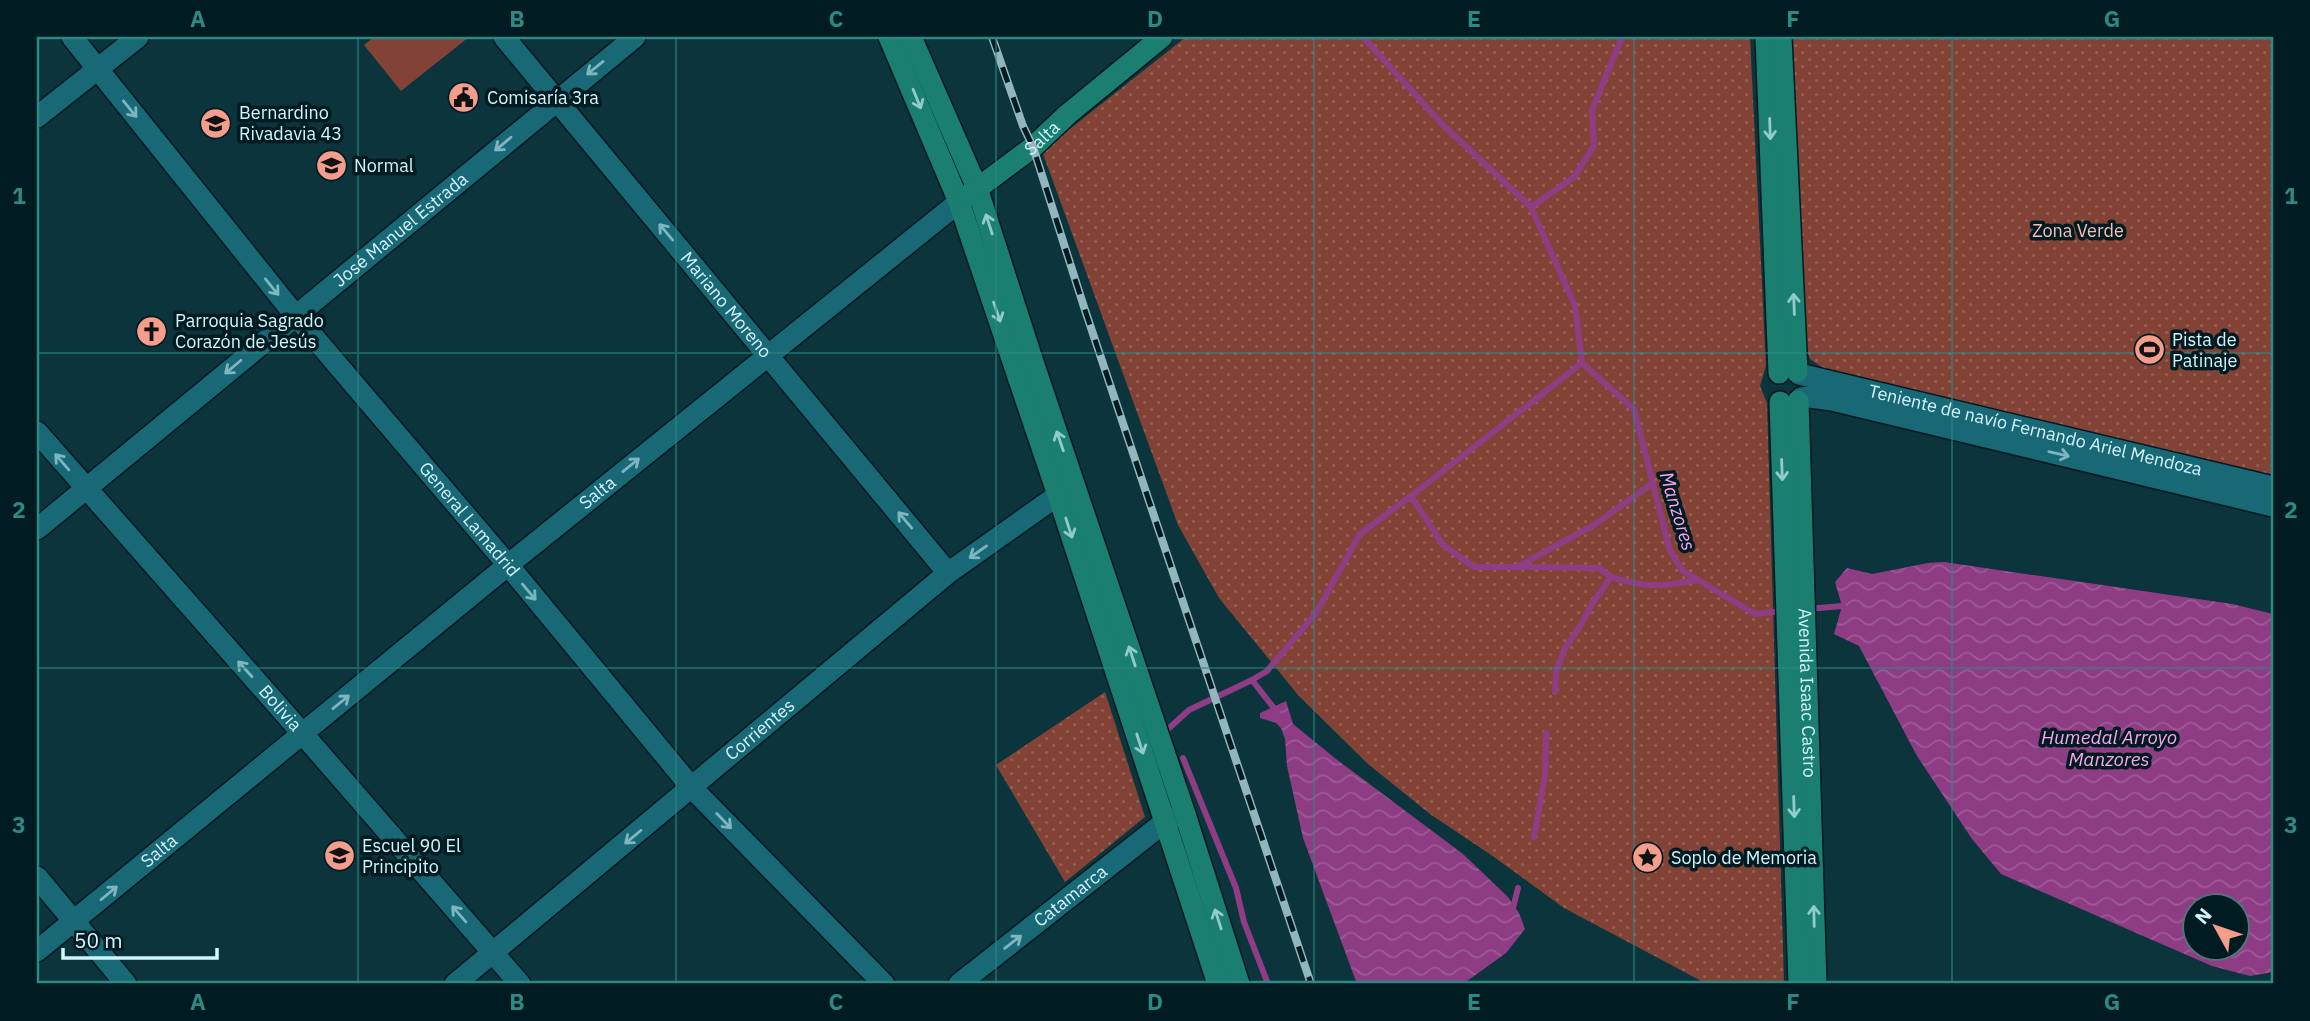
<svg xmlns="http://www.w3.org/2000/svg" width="2310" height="1021" viewBox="0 0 2310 1021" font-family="'IBM Plex Sans',sans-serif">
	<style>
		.green { fill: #824336 }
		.park { fill: url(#park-dots) }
		.water { fill: url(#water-waves); fill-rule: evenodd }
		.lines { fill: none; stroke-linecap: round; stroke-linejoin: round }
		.stream { stroke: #8e3d84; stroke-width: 6 }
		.minor-casing { stroke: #031a1f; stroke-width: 24 }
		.secondary-casing { stroke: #031a1f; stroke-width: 24 }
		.minor { stroke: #186876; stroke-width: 21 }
		.secondary { stroke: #1a7e70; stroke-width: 21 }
		.rail-casing { stroke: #91b6be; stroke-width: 8 }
		.rail { stroke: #001b21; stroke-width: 5; stroke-dasharray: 16; stroke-linecap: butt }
		.oneway { stroke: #7eb6c0 }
		.oneway2 { stroke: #92cbcc }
		.grid { fill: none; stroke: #2c8983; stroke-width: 2; stroke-opacity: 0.55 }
		.labels { text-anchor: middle; stroke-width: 7; stroke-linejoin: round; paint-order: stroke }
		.poi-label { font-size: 18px; fill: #d2f5fd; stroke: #001b21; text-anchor: start }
		.street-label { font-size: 18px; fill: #d2f5fd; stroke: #001b21 }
		.park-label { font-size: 18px; fill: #f7beb2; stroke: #001b21 }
		.water-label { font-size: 19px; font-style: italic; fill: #fca5ee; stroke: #001b21 }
		.neatline { fill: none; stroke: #2c8983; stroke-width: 2.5 }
		.grid-label { font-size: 23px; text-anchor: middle; font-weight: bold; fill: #2c8983 }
	</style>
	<defs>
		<pattern id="park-dots" width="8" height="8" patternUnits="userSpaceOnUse" patternTransform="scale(1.75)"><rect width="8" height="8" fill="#824336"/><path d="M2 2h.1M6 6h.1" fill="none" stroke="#935f54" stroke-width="1.8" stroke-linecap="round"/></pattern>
		<pattern id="water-waves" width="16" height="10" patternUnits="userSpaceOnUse" patternTransform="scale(1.75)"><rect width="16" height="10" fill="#8e3d84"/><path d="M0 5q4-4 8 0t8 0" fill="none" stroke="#9d5a96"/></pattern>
	</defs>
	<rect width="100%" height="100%" fill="#0b343c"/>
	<path class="green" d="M 374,37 L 469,37 L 401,91 L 364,45 Z"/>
	<path class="park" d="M 1186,37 L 1750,37 L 1766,366 L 1760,386 L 1767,403 L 1784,984 L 1707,984 L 1564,908 L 1494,857 L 1430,814 L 1368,764 L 1298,695 L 1219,598 L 1178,525 L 1042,151 Z
		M 1785,37 L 2273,37 L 2273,476 L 1826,370 L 1810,359 L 1802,340 Z
		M 1105,692 L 1145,817 L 1065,882 L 996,765 Z"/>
	<path class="water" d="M 1944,562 L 2232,604 L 2273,614 L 2273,972 L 2250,976 L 2212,966 L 2001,874 L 1972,839 L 1917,756 L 1859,646 L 1834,634 L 1842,606 L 1835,582 L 1847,568 L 1872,574 L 1928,563 ZM 2194,906 L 2236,906 L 2236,948 L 2194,948 Z
		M 1286,701 L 1293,724 L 1336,759 L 1463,854 L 1508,897 L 1519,913 L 1525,929 L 1506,953 L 1463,984 L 1357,984 L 1303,838 L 1287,766 L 1285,739 L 1281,728 L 1276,723 L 1260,718 L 1260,713 Z"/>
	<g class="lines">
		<path class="stream" d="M 1363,37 L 1443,125 L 1531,207 L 1575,306 L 1582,363 L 1634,409 L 1670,551 L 1683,571 L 1755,614 L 1782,611
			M 1531,207 L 1574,177 L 1594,146 L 1592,110 L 1622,37
			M 1411,496 L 1582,363
			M 1519,567 L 1599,568 L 1611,577
			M 1807,609 L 1842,606 L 1848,610
			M 1252,680 L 1277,712
			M 1555,692 L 1556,672 L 1565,648 L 1579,628 L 1592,604 L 1611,577 C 1647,588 1661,587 1697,580
			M 1167,736 L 1167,730 L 1189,710 L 1252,680 L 1267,671 L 1316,613 L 1360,534 L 1411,496 L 1443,545 L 1474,567 L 1517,567 L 1594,525 L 1653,483
			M 1183,758 L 1236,888 L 1244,922 L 1268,984
			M 1534,837 L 1545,776 L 1546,733
			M 1509,912 L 1513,908 L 1518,888"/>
		<defs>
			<g id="minor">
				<path id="s1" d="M 72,37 L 295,315 L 508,565 L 692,788 L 884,984"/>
				<path id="s2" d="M 504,37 L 948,573"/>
				<path d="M 37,117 L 138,37"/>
				<path id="s3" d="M 1799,374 L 2273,487"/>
				<path d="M 1801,398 L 1810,397 L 1832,400 L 2273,506"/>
				<path id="s4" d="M 37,432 L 302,733 L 520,984"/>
				<path id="s5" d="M 37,529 L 635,37"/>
				<path d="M 37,877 L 126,984"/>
				<path id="s6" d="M 37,951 L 508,565 L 959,202"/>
				<path id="s7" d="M 455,984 L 948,573 L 1058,495 L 1075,492"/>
				<path id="s8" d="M 959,984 L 1166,821 L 1185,814"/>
			</g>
			<g id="secondary">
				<path d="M 889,37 L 959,202 L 1058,495 L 1218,984"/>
				<path d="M 911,37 L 977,188 L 1031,356 L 1185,814 L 1239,984"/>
				<path d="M 1766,37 L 1779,373"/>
				<path d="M 1781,37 L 1797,372"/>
				<path id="s9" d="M 966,197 L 1033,147 L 1068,114 L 1162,37"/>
				<path id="s10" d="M 1798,401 L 1816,984"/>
				<path d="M 1780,402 L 1799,984"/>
			</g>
		</defs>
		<use href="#minor" class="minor-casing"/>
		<use href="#secondary" class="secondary-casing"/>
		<use href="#minor" class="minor"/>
		<use href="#secondary" class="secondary"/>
		<defs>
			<path id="rail" d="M 992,37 L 1023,126 L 1033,147 L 1084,307 L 1311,984"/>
		</defs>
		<use href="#rail" class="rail-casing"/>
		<use href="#rail" class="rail"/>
	</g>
	<defs><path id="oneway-shaft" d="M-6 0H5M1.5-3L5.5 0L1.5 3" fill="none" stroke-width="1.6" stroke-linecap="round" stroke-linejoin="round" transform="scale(1.75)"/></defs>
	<g class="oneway">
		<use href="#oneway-shaft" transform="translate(595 68) rotate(141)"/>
		<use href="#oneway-shaft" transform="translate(130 109) rotate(51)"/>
		<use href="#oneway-shaft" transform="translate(503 144) rotate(140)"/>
		<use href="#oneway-shaft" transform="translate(666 232) rotate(-130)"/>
		<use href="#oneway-shaft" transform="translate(272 287) rotate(51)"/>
		<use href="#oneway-shaft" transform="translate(233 367) rotate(140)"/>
		<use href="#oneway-shaft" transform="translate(2059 454) rotate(13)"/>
		<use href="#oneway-shaft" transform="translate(62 462) rotate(-131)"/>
		<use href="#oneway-shaft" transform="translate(631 465) rotate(-39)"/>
		<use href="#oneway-shaft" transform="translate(905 520) rotate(-130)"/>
		<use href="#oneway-shaft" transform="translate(978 552) rotate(145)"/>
		<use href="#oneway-shaft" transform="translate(529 592) rotate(50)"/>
		<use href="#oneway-shaft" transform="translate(245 669) rotate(-132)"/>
		<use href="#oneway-shaft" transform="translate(341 702) rotate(-39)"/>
		<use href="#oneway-shaft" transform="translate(724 821) rotate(46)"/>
		<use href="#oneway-shaft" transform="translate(633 837) rotate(140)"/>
		<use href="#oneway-shaft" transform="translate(109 893) rotate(-40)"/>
		<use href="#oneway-shaft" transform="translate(459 914) rotate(-131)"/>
		<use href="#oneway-shaft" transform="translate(1013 942) rotate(-38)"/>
	</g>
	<g class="oneway2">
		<use href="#oneway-shaft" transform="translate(917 99) rotate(68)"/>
		<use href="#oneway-shaft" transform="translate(1770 129) rotate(88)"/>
		<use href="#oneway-shaft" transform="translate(989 224) rotate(-108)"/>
		<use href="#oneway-shaft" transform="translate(1794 304) rotate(-92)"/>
		<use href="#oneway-shaft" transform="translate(997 312) rotate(71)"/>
		<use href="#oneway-shaft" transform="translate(1060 441) rotate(-109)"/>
		<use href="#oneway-shaft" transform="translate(1782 470) rotate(88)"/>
		<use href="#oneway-shaft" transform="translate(1069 528) rotate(72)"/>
		<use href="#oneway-shaft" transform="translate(1132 656) rotate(-108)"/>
		<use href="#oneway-shaft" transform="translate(1140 744) rotate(72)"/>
		<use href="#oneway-shaft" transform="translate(1794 807) rotate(88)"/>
		<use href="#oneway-shaft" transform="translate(1814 916) rotate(-91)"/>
		<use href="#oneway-shaft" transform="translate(1218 919) rotate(-108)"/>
	</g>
	<path class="grid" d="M 358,37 L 358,984M 676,37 L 676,984M 996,37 L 996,984M 1314,37 L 1314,984M 1634,37 L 1634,984M 1952,37 L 1952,984M 37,353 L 2273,353M 37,668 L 2273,668"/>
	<defs>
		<symbol id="civic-disc" viewBox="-11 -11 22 22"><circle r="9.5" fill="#f49d8b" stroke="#001b21"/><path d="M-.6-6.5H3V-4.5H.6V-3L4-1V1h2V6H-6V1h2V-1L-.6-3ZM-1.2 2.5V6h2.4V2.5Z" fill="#111"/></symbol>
		<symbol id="school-disc" viewBox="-11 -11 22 22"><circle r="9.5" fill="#f49d8b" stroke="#001b21"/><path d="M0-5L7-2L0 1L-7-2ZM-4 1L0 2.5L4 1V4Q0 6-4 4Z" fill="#111"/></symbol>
		<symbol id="church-disc" viewBox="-11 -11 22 22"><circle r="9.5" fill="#f49d8b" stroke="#001b21"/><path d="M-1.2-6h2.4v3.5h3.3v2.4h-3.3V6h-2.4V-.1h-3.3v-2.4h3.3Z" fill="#111"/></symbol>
		<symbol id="stadium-disc" viewBox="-11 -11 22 22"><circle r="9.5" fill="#f49d8b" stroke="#001b21"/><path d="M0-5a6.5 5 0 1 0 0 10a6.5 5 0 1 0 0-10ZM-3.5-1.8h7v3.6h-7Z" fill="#111"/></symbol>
		<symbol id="sight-disc" viewBox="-11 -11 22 22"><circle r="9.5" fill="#f49d8b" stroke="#001b21"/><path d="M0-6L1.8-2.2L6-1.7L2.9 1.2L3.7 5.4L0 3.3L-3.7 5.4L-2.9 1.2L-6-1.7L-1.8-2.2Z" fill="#111"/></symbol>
	</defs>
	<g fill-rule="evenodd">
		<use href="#civic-disc" x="446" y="80" width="35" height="35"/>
		<use href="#school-disc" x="198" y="106" width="35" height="35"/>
		<use href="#school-disc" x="314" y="148" width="35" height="35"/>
		<use href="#church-disc" x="134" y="314" width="35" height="35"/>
		<use href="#stadium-disc" x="2132" y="332" width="35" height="35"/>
		<use href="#school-disc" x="322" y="838" width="35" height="35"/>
		<use href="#sight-disc" x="1630" y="840" width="35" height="35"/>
	</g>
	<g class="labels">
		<g class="poi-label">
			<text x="487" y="104">Comisaría 3ra</text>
			<text x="239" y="119">Bernardino<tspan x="239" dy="21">Rivadavia 43</tspan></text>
			<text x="354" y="172">Normal</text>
			<text x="175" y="327">Parroquia Sagrado<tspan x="175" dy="21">Corazón de Jesús</tspan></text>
			<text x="2172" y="346">Pista de<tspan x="2172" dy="21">Patinaje</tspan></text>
			<text x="362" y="852">Escuel 90 El<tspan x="362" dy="21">Principito</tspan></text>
			<text x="1671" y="864">Soplo de Memoria</text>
		</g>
		<g class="street-label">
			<text dy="6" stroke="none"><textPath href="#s9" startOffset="96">Salta</textPath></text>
			<text dy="6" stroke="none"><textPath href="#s5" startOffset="471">José Manuel Estrada</textPath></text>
			<text dy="6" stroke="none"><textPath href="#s2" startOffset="348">Mariano Moreno</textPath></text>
			<text dy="6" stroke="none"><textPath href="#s3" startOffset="243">Teniente de navío Fernando Ariel Mendoza</textPath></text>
			<text dy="6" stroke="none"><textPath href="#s6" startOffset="724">Salta</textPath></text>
			<text dy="6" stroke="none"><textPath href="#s1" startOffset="625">General Lamadrid</textPath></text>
			<text dy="6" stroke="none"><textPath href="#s10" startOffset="292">Avenida Isaac Castro</textPath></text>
			<text dy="6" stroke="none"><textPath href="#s4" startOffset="368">Bolivia</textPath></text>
			<text dy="6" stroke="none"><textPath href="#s7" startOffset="397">Corrientes</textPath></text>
			<text dy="6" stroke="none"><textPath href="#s6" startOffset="158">Salta</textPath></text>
			<text dy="6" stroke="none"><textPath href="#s8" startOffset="142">Catamarca</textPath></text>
		</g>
		<g class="park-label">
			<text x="2078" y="237">Zona Verde</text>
		</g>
		<g class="water-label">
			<text transform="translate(1678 511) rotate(73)" y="7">Manzores</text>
			<text x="2109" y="744">Humedal Arroyo<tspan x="2109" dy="22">Manzores</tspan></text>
		</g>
	</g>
	<rect width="2310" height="1021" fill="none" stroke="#001b21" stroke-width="77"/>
	<g transform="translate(2216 927) rotate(310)"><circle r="33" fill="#001b21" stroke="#547279" stroke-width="2"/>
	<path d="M0-5L12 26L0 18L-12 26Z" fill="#f49d8b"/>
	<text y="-10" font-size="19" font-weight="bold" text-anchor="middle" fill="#d2f5fd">N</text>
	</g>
	<path d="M63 948v10h154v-10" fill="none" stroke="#d2f5fd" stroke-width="3.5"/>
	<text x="74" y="948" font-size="21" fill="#d2f5fd" stroke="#001b21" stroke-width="5" paint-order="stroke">50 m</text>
	<rect x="38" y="38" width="2234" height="944" class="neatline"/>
	<g class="grid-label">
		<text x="198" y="27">A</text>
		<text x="517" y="27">B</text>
		<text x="836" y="27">C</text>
		<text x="1155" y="27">D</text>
		<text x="1474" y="27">E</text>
		<text x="1793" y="27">F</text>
		<text x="2112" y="27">G</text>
		<text x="19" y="204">1</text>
		<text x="2291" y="204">1</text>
		<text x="19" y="518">2</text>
		<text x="2291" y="518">2</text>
		<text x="19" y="833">3</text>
		<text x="2291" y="833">3</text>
		<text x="198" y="1010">A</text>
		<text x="517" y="1010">B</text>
		<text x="836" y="1010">C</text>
		<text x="1155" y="1010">D</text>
		<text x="1474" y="1010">E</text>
		<text x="1793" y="1010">F</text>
		<text x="2112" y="1010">G</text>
	</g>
</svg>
